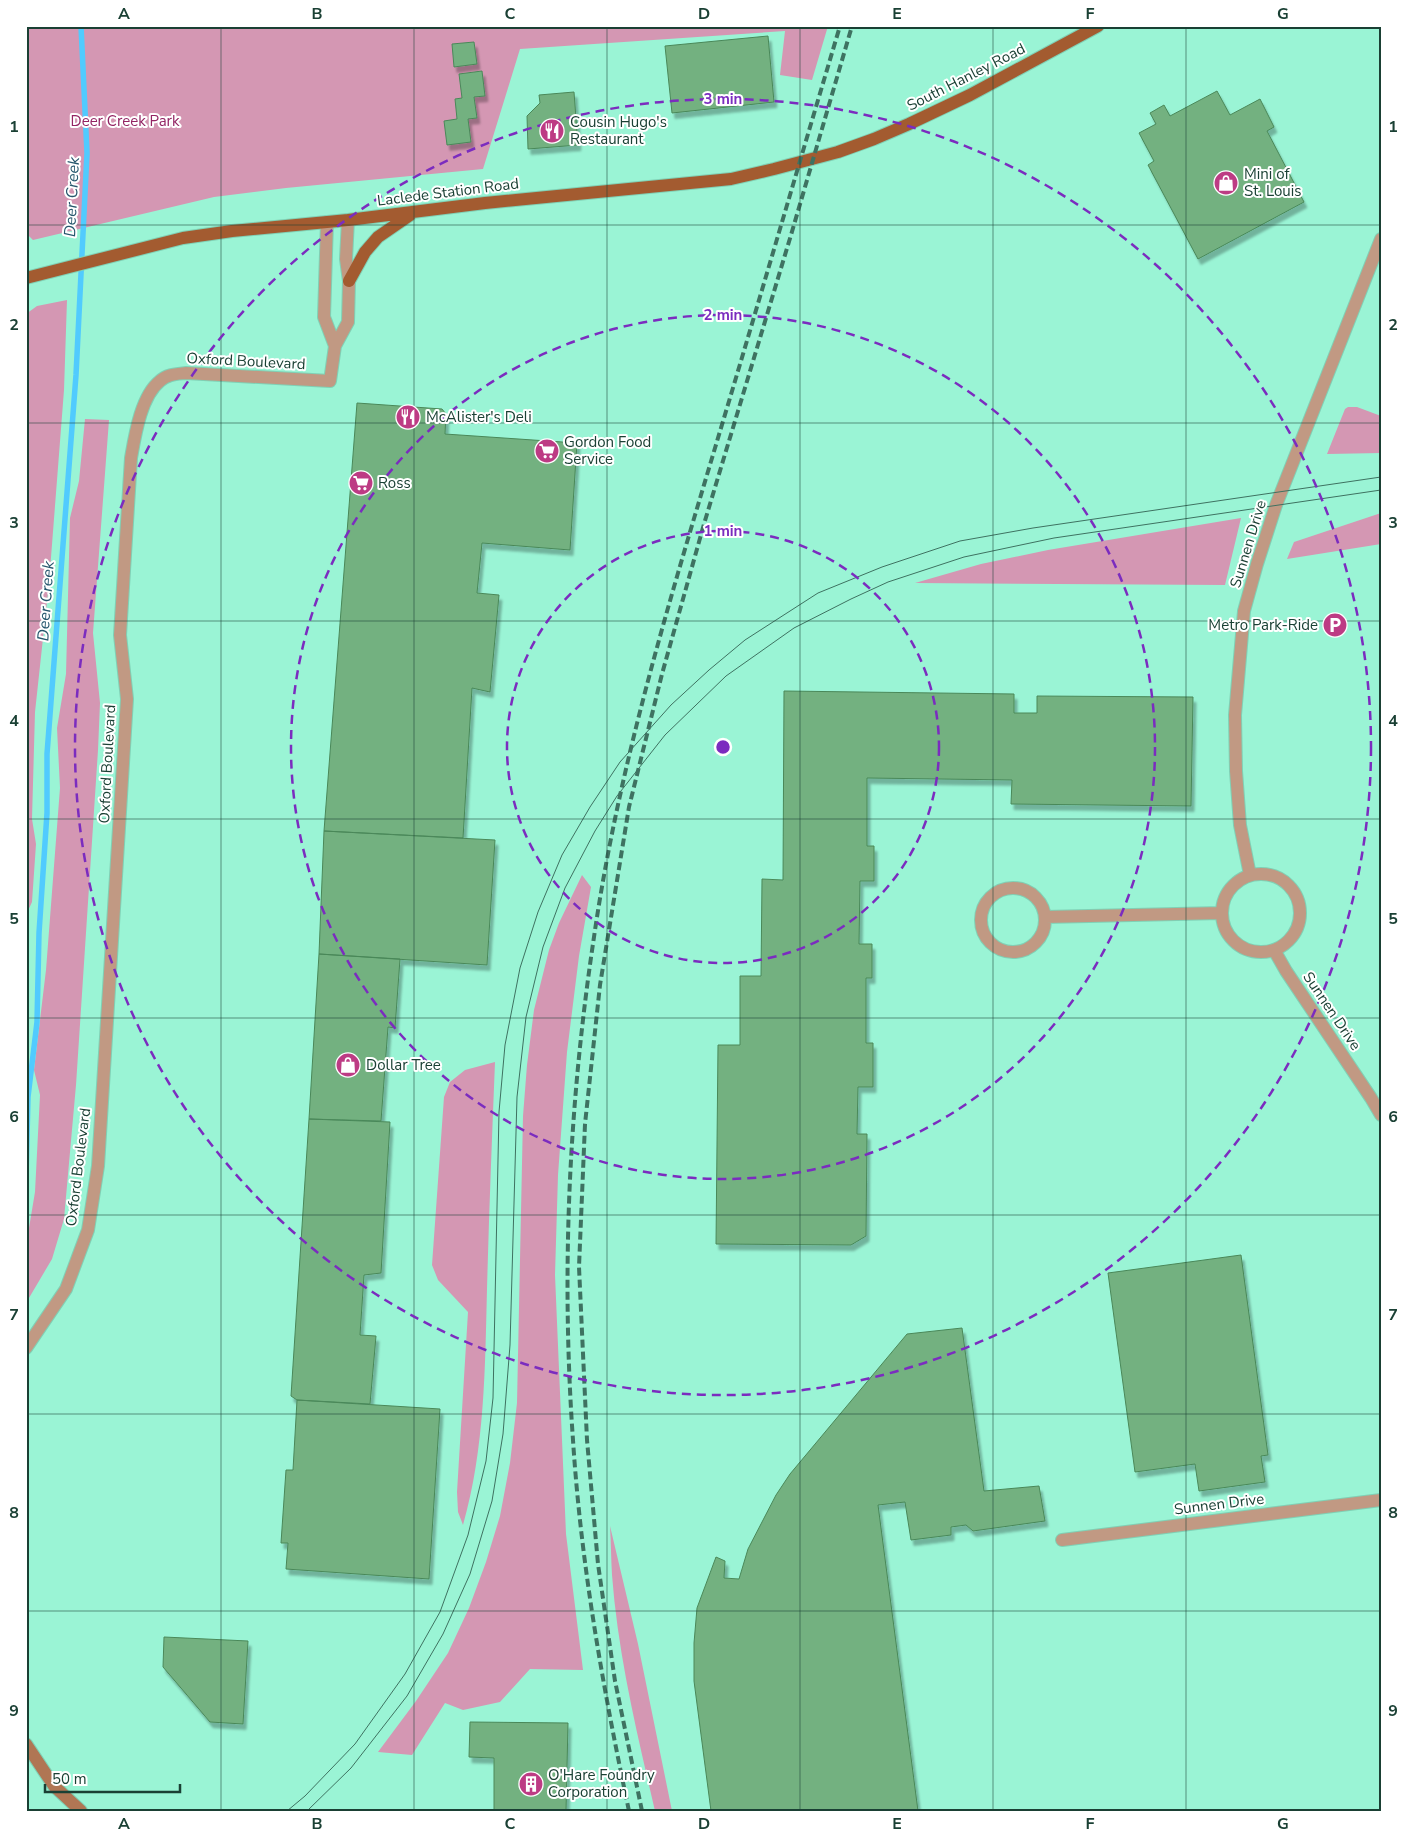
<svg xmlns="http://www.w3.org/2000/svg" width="1407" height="1837" viewBox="0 0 1407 1837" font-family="'Nunito Sans',sans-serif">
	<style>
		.green { fill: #d497b3 }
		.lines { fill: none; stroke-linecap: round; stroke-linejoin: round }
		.stream { stroke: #51cbfe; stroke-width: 5.5 }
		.building { fill: #73b180; stroke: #4a8859; filter: url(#shadow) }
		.street-casing { stroke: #80d0b5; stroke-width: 14 }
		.secondary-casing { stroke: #80d0b5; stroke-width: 14 }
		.primary-casing { stroke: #80d0b5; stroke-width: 14 }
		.street { stroke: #c19983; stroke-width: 12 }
		.secondary { stroke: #b07654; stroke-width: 12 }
		.primary { stroke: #a35b30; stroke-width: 12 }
		.tram { stroke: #3e7261; stroke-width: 1 }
		.rail { stroke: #3e7261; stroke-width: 4; stroke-dasharray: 8 4; stroke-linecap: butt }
		.grid { fill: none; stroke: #1a4034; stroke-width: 1; stroke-opacity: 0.55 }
		.ring { fill: none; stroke: #7b2cbf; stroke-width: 2.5; stroke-dasharray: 9 6 }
		.labels { text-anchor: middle; stroke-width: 4; stroke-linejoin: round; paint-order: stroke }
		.street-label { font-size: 15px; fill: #1a4034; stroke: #fff }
		.park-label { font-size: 15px; fill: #932464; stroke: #fff }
		.poi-label { font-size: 15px; fill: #1a4034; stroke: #fff; text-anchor: start }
		.water-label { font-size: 16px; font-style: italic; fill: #26576d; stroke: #fff }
		.centre { fill: #7b2cbf; stroke: #fff; stroke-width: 2.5 }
		.ring-label { font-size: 15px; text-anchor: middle; font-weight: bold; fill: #7b2cbf; stroke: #fff; stroke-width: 4; stroke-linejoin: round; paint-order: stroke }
		.neatline { fill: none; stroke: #1a4034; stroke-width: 2 }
		.grid-label { font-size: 16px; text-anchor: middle; font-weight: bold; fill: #1a4034 }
	</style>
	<defs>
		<filter id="shadow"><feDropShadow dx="3" dy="5.5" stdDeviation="1" flood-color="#0004"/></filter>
	</defs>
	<rect width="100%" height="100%" fill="#9af4d5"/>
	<path class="green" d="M 26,26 L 828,26 L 812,80 L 780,75 L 785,31 L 520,49 L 483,169 L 286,188 L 214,197 L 33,240 L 26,233 Z
		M 67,300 L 64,390 L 49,583 L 35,712 L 32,819 L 36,844 L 32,902 L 26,915 L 26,314 L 37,306 Z
		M 1348,407 L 1357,407 L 1381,416 L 1381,453 L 1327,454 L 1345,409 Z
		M 85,419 L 109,420 L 93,633 L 100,703 L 98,750 L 76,1085 L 64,1219 L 52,1259 L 26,1303 L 26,1246 L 35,1192 L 40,1095 L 34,1070 L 46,970 L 60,788 L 57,728 L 66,674 L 70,518 L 79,481 Z
		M 1381,513 L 1381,544 L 1287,559 L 1294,542 Z
		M 1241,518 L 1225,585 L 915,583 L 981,564 L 1048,550 Z
		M 582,875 L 591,887 L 579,956 L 567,1052 L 558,1175 L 555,1275 L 566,1534 L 583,1670 L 530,1669 L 500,1702 L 463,1710 L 445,1703 L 412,1755 L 378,1752 L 416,1701 L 448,1653 L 469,1608 L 486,1562 L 500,1516 L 510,1463 L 517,1403 L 523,1116 L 527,1065 L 534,1010 L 549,950 L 559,923 Z
		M 495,1062 C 492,1137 489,1213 487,1289 C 485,1368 485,1448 463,1525 L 458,1512 L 457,1492 L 468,1312 L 438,1280 L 432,1265 L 444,1097 L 450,1082 L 465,1070 Z
		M 610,1526 L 638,1644 L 672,1811 L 655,1811 C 637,1733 618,1655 612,1575 C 611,1559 611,1542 610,1526 Z"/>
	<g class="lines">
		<path class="stream" d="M 26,1177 L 28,1097 L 37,1022 L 39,933 L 47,813 L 47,754 L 76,375 L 87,153 L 81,26"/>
	</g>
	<path class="building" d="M 768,36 L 774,102 L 672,113 L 665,46 Z
		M 474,42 L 477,64 L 454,67 L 452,44 Z
		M 482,71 L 485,96 L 474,97 L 477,118 L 468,119 L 471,142 L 447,145 L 444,121 L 457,119 L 455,99 L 462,98 L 459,74 Z
		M 1217,91 L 1230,115 L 1260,99 L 1274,127 L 1267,131 L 1304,202 L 1198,259 L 1148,165 L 1154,161 L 1139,133 L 1156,124 L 1150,113 L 1164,105 L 1170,116 Z
		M 574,92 L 578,145 L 528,149 L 527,116 L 540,103 L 539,95 Z
		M 357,403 L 442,409 L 446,414 L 445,434 L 577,443 L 570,550 L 482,543 L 477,593 L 499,595 L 490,692 L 472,688 L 463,838 L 324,831 Z
		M 784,691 L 1014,694 L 1014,713 L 1037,713 L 1037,696 L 1193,697 L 1191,806 L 1011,804 L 1012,780 L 867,778 L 867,846 L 874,846 L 874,881 L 860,881 L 859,944 L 872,944 L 872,978 L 866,978 L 866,1043 L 873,1043 L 873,1087 L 858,1087 L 857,1134 L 867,1134 L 866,1236 L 851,1245 L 716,1244 L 718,1045 L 740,1045 L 740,976 L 761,976 L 762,879 L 783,880 Z
		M 324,831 L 495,840 L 487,965 L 319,954 Z
		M 319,954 L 400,959 L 395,1028 L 388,1027 L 381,1121 L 309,1119 Z
		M 309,1119 L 390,1122 L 381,1273 L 364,1275 L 360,1335 L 376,1336 L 370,1404 L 297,1400 L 291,1396 Z
		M 1241,1255 L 1268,1455 L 1261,1456 L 1265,1482 L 1199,1491 L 1195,1464 L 1135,1472 L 1108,1273 Z
		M 962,1328 L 984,1491 L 1039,1486 L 1045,1521 L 973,1531 L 966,1525 L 951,1527 L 951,1535 L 911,1540 L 905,1502 L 878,1505 L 918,1811 L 711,1811 L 694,1681 L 694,1643 L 697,1608 L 716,1557 L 725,1561 L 724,1578 L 739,1579 L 748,1549 L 776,1495 L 790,1474 L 907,1334 Z
		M 297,1400 L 440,1409 L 429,1579 L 286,1569 L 288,1543 L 281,1543 L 286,1470 L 293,1470 Z
		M 164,1637 L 248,1641 L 243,1724 L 210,1722 L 163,1667 Z
		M 470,1722 L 568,1723 L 566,1811 L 494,1811 L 494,1758 L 469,1757 Z"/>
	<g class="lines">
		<defs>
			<path id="street" d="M 327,222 L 324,317 L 335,346
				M1222 913a39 39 0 1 1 78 0a39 39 0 1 1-78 0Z
				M 1250,875 L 1240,825 L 1236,771 L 1235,715 L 1244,611 L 1257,564 L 1276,505 L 1381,239
				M981 920a32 32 0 1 1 64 0a32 32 0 1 1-64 0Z
				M 1045,917 L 1221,913
				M 1274,950 L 1286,971 L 1371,1098 L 1381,1115
				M 26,1348 L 66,1289 L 88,1230 L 98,1166 L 127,699 L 120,635 L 131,458 C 135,435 141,396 160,381 C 167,374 177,374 186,373 L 330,381 L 335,346 L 348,322 L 349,281 L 346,259 L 348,220
				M 1062,1540 L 1381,1500"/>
			<path id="secondary" d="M 26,1744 L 54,1786 L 81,1811"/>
			<path id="primary" d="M 26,278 L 183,238 L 232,231 L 348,220 L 485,203 L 731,179 L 774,169 L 838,152 L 874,139 L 909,124 L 970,95 L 1098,26
				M 349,281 L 365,252 L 378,237 L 410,215"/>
		</defs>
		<use href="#street" class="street-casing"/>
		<use href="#secondary" class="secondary-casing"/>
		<use href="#primary" class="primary-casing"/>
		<use href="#street" class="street"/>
		<use href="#secondary" class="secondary"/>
		<use href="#primary" class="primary"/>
		<path class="tram" d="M 287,1811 L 305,1796 L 355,1744 L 405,1674 L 440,1612 L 468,1535 L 486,1461 L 493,1398 L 499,1112 L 505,1045 L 520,968 L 538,912 L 562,855 L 590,807 L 620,762 L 671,705 L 709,670 L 745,640 L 818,593 L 882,567 L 960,541 L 1033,528 L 1381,477
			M 307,1811 L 351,1768 L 407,1696 L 443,1634 L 470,1574 L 492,1501 L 503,1434 L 510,1345 L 517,1097 L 526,1017 L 543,947 L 565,888 L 595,831 L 617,796 L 665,735 L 726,676 L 794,628 L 851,599 L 888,582 L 964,557 L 1054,538 L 1381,490"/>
		<path class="rail" d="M 629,1811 C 603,1688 581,1565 573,1440 C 561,1272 569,1103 594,937 C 618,770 667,609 715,448 C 757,308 798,167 840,26
			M 642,1811 L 615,1681 L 598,1564 L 587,1440 L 579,1267 L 585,1124 L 600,985 L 629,807 L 662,674 L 704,524 L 791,235 L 852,26"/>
	</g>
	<path class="grid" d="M 221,26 L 221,1811M 414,26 L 414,1811M 607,26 L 607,1811M 800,26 L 800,1811M 993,26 L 993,1811M 1186,26 L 1186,1811M 26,225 L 1381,225M 26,423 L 1381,423M 26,621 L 1381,621M 26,819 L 1381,819M 26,1018 L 1381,1018M 26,1215 L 1381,1215M 26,1414 L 1381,1414M 26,1611 L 1381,1611"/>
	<g class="ring">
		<circle cx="723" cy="747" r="216"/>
		<circle cx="723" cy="747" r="432"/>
		<circle cx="723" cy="747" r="648"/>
	</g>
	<defs>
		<symbol id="restaurant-disc" viewBox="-11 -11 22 22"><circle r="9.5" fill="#bd3b84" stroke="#fff"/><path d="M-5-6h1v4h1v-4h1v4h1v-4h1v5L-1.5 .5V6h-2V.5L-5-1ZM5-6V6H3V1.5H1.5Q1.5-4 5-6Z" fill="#fff"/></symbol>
		<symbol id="shop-disc" viewBox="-11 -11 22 22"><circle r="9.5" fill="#bd3b84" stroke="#fff"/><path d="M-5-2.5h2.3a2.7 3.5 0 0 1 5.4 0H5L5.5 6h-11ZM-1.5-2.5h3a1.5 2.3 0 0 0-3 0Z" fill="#fff"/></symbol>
		<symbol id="supermarket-disc" viewBox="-11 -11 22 22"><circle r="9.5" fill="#bd3b84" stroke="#fff"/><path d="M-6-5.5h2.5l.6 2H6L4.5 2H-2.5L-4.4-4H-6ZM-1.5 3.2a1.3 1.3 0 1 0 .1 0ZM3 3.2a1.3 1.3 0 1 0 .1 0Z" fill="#fff"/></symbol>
		<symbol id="parking-disc" viewBox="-11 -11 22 22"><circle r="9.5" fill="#bd3b84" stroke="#fff"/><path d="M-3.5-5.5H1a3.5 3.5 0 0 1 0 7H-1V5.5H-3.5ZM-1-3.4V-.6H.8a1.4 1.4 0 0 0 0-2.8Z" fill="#fff"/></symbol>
		<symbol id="building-disc" viewBox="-11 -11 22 22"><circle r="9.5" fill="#bd3b84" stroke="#fff"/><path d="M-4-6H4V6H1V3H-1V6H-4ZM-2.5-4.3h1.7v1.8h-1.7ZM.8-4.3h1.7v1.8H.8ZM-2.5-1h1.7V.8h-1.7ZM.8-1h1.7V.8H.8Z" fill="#fff"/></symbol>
	</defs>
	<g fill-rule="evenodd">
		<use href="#restaurant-disc" x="538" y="117" width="28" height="28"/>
		<use href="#shop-disc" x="1212" y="169" width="28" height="28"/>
		<use href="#restaurant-disc" x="394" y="403" width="28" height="28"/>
		<use href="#supermarket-disc" x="533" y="437" width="28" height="28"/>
		<use href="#supermarket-disc" x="347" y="469" width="28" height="28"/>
		<use href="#parking-disc" x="1321" y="611" width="28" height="28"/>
		<use href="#shop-disc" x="334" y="1051" width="28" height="28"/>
		<use href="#building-disc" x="517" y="1770" width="28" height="28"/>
	</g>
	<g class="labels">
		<g class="street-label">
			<text transform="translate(966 77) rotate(-27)" y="5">South Hanley Road</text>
			<text transform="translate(448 192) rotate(-7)" y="5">Laclede Station Road</text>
			<text transform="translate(246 361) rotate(3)" y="5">Oxford Boulevard</text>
			<text transform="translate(1248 544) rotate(-73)" y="5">Sunnen Drive</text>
			<text transform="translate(107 764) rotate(-87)" y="5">Oxford Boulevard</text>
			<text transform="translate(1332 1011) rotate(56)" y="5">Sunnen Drive</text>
			<text transform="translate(78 1167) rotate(-83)" y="5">Oxford Boulevard</text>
			<text transform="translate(1219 1504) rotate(-7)" y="5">Sunnen Drive</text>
		</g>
		<g class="park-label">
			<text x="125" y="126">Deer Creek Park</text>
		</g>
		<g class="poi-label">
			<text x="570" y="127">Cousin Hugo's<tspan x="570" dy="17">Restaurant</tspan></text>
			<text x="1244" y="179">Mini of<tspan x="1244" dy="17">St. Louis</tspan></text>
			<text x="426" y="422">McAlister's Deli</text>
			<text x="564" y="447">Gordon Food<tspan x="564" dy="17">Service</tspan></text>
			<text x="378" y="488">Ross</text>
			<text x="1318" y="630" text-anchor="end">Metro Park-Ride</text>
			<text x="366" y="1070">Dollar Tree</text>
			<text x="548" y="1780">O'Hare Foundry<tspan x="548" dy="17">Corporation</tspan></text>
		</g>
		<g class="water-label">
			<text transform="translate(71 197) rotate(-87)" y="6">Deer Creek</text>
			<text transform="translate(45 601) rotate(-86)" y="6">Deer Creek</text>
		</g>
	</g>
	<circle cx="723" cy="747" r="8" class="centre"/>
	<g class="ring-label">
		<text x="723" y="104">3 min</text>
		<text x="723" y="320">2 min</text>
		<text x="723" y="536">1 min</text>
	</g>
	<rect width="1407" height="1837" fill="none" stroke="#ffffff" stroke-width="55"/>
	<path d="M45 1784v8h135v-8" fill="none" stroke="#1a4034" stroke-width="2.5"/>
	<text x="52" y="1784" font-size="15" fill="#1a4034" stroke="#ffffff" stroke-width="4" paint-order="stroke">50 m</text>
	<rect x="28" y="28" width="1352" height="1782" class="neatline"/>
	<g class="grid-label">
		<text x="124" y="19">A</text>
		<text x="317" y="19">B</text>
		<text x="510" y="19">C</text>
		<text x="704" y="19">D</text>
		<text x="897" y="19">E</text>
		<text x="1090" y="19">F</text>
		<text x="1283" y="19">G</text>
		<text x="14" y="132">1</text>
		<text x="1393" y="132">1</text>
		<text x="14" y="330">2</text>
		<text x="1393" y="330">2</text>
		<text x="14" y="528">3</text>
		<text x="1393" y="528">3</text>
		<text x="14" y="726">4</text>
		<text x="1393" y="726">4</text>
		<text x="14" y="924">5</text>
		<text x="1393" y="924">5</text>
		<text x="14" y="1122">6</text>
		<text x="1393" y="1122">6</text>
		<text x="14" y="1320">7</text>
		<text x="1393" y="1320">7</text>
		<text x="14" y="1518">8</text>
		<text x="1393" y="1518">8</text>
		<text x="14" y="1716">9</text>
		<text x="1393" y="1716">9</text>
		<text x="124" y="1829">A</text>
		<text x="317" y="1829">B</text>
		<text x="510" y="1829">C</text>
		<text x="704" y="1829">D</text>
		<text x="897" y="1829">E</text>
		<text x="1090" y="1829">F</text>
		<text x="1283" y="1829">G</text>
	</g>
</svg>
